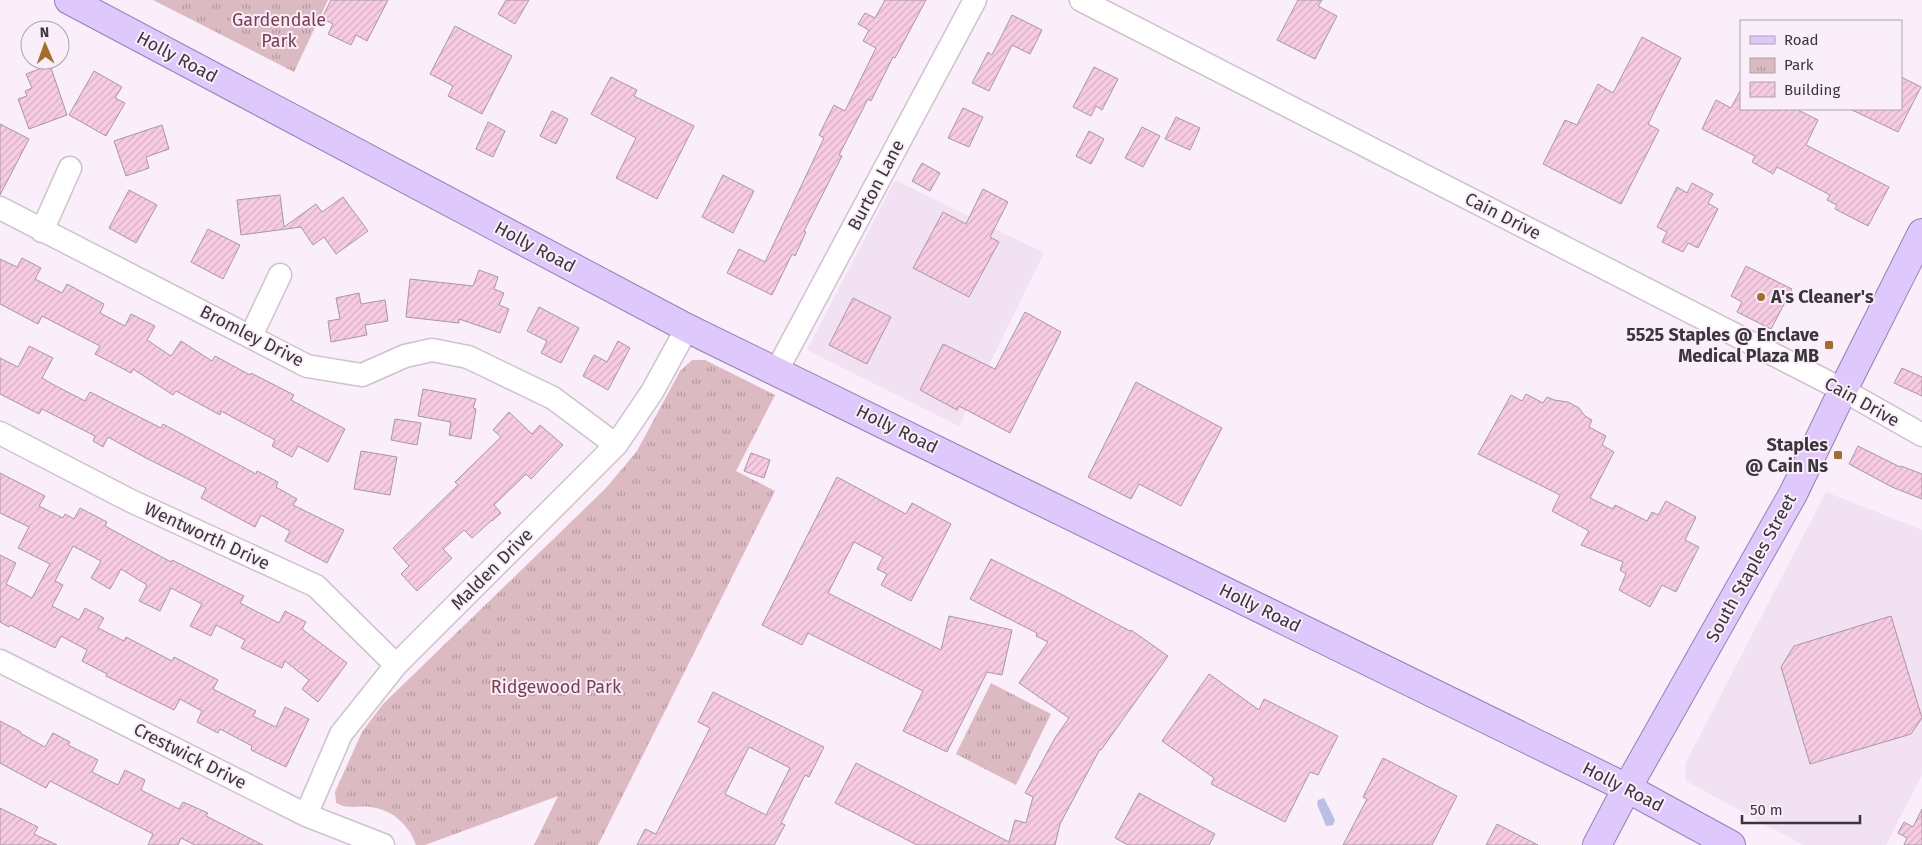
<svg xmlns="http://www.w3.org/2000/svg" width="1922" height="845" viewBox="0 0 1922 845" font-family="'Fira Sans',sans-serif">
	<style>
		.built { fill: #f2e1f3 }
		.park { fill: url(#park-tufts) }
		.water { fill: #bdbee7 }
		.building { fill: url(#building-hatch); stroke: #a798a0; fill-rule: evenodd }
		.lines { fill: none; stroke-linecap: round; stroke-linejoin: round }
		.minor-casing { stroke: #cec2ce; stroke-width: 25 }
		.major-casing { stroke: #987eb7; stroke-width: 30 }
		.minor { stroke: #fff; stroke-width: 22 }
		.major { stroke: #dfc8fc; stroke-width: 28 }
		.poi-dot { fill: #a56c2b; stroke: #f9eefa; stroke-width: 2 }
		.labels { text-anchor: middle; stroke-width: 4; stroke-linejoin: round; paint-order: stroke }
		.park-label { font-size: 18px; fill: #7d3e4e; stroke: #f9eefa }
		.street-label { font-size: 18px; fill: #3a363a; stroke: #f9eefa }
		.poi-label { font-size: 18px; font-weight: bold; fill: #3a363a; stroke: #f9eefa; text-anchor: end }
	</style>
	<defs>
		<pattern id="park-tufts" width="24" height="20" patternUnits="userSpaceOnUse" patternTransform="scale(1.25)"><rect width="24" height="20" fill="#dbbbc1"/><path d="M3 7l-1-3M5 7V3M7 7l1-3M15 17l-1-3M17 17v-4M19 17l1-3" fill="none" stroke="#b3999e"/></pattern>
		<pattern id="building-hatch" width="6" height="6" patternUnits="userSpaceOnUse" patternTransform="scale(1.25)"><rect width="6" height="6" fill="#f7cbe2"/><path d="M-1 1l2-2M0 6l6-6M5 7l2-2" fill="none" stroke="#d4afc3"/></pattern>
	</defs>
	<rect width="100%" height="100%" fill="#f9eefa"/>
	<path class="built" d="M 895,180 L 1044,253 L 959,426 L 807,350 Z
		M 1826,492 L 1922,530 L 1922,775 L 1886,845 L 1803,845 L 1686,781 L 1685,764 Z"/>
	<path class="park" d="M 153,0 L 328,0 L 294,72 Z
		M 692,360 L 705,360 L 775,395 L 736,471 L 775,491 L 598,845 L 534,845 L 558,796 L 425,845 L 416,845 C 409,825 393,810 371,807 C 357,805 350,810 336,803 L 335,792 L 362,732 L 383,704 L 606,488 L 637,451 L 680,371 Z
		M 991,683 L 1051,714 L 1016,785 L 956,754 Z"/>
	<path class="water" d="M 1324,798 L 1335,820 L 1333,825 L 1326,826 L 1317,804 L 1318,800 Z"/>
	<path class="building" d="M 331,0 L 388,0 L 367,41 L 356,35 L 351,45 L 328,34 L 333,24 L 322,18 Z
		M 506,0 L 529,0 L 515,24 L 498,14 Z
		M 885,0 L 926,0 L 895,58 L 893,57 L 871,101 L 868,99 L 839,155 L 842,156 L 804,231 L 806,232 L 795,256 L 792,254 L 772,295 L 727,273 L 739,249 L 765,262 L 824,138 L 819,135 L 834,105 L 845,111 L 876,48 L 863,41 L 869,30 L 858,24 L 865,13 L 875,18 Z
		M 1298,0 L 1322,0 L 1318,6 L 1337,16 L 1315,59 L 1277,40 Z
		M 1012,15 L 1042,30 L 1030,54 L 1012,45 L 989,91 L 972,83 L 988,52 L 992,55 Z
		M 455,26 L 512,56 L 482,114 L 448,96 L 453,86 L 430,74 Z
		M 1642,37 L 1681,58 L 1648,124 L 1659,130 L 1621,204 L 1543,164 L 1565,120 L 1577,125 L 1598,84 L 1613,93 Z
		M 50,65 L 67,115 L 29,129 L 18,99 L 27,96 L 25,91 L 32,88 L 26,74 Z
		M 1094,67 L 1118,79 L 1102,110 L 1096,106 L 1091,116 L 1073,107 Z
		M 94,71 L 122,87 L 115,98 L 125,103 L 106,136 L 69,115 Z
		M 611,77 L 637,90 L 634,96 L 694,126 L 657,199 L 616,178 L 636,138 L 591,114 Z
		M 1901,77 L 1921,87 L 1898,132 L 1850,109 L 1901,109 Z
		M 1741,89 L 1741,109 L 1796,109 L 1818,120 L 1806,145 L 1889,187 L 1868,226 L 1835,209 L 1837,205 L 1827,200 L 1830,195 L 1777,167 L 1773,174 L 1752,162 L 1755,156 L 1702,129 L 1716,100 L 1731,108 Z
		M 963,108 L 983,117 L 969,147 L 948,138 Z
		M 552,111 L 568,119 L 556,144 L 540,136 Z
		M 1176,117 L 1200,128 L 1190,150 L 1165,139 Z
		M 488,122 L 505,131 L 493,157 L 476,149 Z
		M 0,124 L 29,139 L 0,195 Z
		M 162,125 L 169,149 L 146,157 L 149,168 L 126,176 L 114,141 Z
		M 1142,127 L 1160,136 L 1143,167 L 1125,158 Z
		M 1089,131 L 1104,139 L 1091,164 L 1076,156 Z
		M 922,163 L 940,173 L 930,191 L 912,181 Z
		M 723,175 L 754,191 L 733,233 L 702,217 Z
		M 1692,183 L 1713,194 L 1708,203 L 1718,209 L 1698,248 L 1688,243 L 1683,252 L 1662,242 L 1667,232 L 1657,227 L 1677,187 L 1687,193 Z
		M 983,189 L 1008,202 L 990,237 L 999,242 L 969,297 L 913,268 L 943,212 L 966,224 Z
		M 129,190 L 157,205 L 136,243 L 109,228 Z
		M 280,195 L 284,227 L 316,204 L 322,212 L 343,197 L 368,231 L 336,254 L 324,237 L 313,245 L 301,227 L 241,235 L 237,200 Z
		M 208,229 L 240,245 L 223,279 L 191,262 Z
		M 22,258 L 41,268 L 35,279 L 62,293 L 67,284 L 104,304 L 100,313 L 125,326 L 131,314 L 155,326 L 147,340 L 171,356 L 181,341 L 212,361 L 215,356 L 250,375 L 251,373 L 294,395 L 291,400 L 345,429 L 328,462 L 298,446 L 292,457 L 272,446 L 275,440 L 221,411 L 220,415 L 176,391 L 173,395 L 133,369 L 131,373 L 95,354 L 100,346 L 42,316 L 38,324 L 0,304 L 0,259 L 17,267 Z
		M 1746,266 L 1792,289 L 1771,329 L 1737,312 L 1742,302 L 1731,296 Z
		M 479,270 L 498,277 L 494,289 L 504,293 L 499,305 L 509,309 L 500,333 L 459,319 L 459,323 L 406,317 L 410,279 L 473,286 Z
		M 359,293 L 361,304 L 385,300 L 388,321 L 365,325 L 367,335 L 331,342 L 328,321 L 340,319 L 336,298 Z
		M 853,298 L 891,317 L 867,364 L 829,345 Z
		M 539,307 L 579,328 L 561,363 L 541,353 L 547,341 L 527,331 Z
		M 1025,312 L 1061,332 L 1010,433 L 959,406 L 957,410 L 920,390 L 943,344 L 995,369 Z
		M 618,341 L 630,348 L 608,390 L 583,376 L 594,355 L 607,362 Z
		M 29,346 L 53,358 L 42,378 L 54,385 L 85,401 L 90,392 L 161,428 L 163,424 L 256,474 L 257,471 L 278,482 L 276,487 L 297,499 L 293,505 L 344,530 L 327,563 L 285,541 L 290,531 L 261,515 L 255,527 L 201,498 L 206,488 L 146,458 L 108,437 L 103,447 L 93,441 L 95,436 L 42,409 L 39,414 L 0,394 L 0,358 L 18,367 Z
		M 1902,368 L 1922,377 L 1922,396 L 1894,383 Z
		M 1136,382 L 1222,428 L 1181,506 L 1139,484 L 1131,499 L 1088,477 Z
		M 423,389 L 476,399 L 473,408 L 476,409 L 471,439 L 449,435 L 451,422 L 418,416 Z
		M 1526,394 L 1543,403 L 1547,397 L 1554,400 L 1568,402 L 1579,408 L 1585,416 L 1592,420 L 1589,427 L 1606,436 L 1602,445 L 1614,452 L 1590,498 L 1613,509 L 1615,505 L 1647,521 L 1652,512 L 1658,515 L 1666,501 L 1696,517 L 1685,540 L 1699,547 L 1676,592 L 1662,585 L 1650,607 L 1619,590 L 1626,574 L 1620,570 L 1623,562 L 1581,545 L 1589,531 L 1552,511 L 1560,495 L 1478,454 L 1511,395 L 1522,401 Z
		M 509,412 L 532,434 L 540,425 L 563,445 L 531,479 L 526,474 L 494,505 L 501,513 L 492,521 L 492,520 L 472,538 L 464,530 L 443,549 L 452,558 L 417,591 L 401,574 L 409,566 L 393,548 L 458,485 L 455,482 L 501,437 L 493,430 Z
		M 395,419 L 421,423 L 417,445 L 391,440 Z
		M 1858,446 L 1900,467 L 1901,466 L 1922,474 L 1922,499 L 1892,487 L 1849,464 Z
		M 361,451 L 397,457 L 390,495 L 354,489 Z
		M 751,453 L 770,460 L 764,478 L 744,471 Z
		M 0,473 L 45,496 L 39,506 L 63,518 L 65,514 L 74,519 L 80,508 L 107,522 L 105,526 L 171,562 L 172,560 L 244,596 L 240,603 L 279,623 L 285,611 L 306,622 L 302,629 L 347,663 L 318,702 L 302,689 L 309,680 L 285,661 L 282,668 L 241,648 L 245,640 L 216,625 L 211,636 L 190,626 L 202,604 L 171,588 L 160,611 L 139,601 L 147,585 L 121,569 L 110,589 L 91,578 L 101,561 L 73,546 L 55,581 L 63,585 L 52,606 L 79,620 L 85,608 L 104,618 L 98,628 L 124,641 L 126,637 L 172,661 L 174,657 L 218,680 L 213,689 L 256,711 L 253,716 L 276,727 L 285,707 L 309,719 L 286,767 L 251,750 L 252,746 L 220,729 L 218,733 L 197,722 L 202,711 L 180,699 L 174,710 L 106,676 L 107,674 L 82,661 L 87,650 L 61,636 L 55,648 L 10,625 L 9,627 L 0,622 L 0,555 L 16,563 L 6,584 L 32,598 L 50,564 L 18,548 L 29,527 L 0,513 Z
		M 837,477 L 906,514 L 912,503 L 951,524 L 911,601 L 881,585 L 887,574 L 877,569 L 883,557 L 854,542 L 828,593 L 941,650 L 949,616 L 1012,630 L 1002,675 L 987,672 L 947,752 L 903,731 L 923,691 L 808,633 L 802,645 L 762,625 Z
		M 991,559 L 1057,592 L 1130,631 L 1131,630 L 1168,656 L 1101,750 L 1100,749 L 1060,824 L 1055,845 L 917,845 L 835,803 L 856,763 L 1009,842 L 1015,820 L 1026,823 L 1033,797 L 1025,793 L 1055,738 L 1069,718 L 1019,683 L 1048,642 L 1036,636 L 1037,633 L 970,599 Z
		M 1891,616 L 1922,718 L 1911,734 L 1810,764 L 1781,667 L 1794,646 Z
		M 1209,674 L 1259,710 L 1264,699 L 1338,736 L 1318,775 L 1310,772 L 1285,822 L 1211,784 L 1214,778 L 1162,741 Z
		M 713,692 L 824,747 L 809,777 L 805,775 L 781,823 L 785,825 L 774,845 L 637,845 L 645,829 L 656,834 L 710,728 L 698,722 ZM 749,747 L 790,768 L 766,815 L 725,794 Z
		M 0,721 L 21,732 L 20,733 L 45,747 L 53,733 L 70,742 L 68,745 L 98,760 L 92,772 L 118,785 L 125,770 L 145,780 L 141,790 L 179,809 L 183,802 L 208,813 L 206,816 L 263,845 L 195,845 L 181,838 L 178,845 L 148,845 L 153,834 L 50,781 L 46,788 L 0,763 Z
		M 1383,758 L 1457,796 L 1432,845 L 1343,845 L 1367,799 L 1363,797 Z
		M 1139,793 L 1215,834 L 1209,845 L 1128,845 L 1115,838 Z
		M 0,808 L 38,827 L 34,834 L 57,845 L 0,845 Z
		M 1922,809 L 1922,845 L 1904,845 L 1907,838 L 1898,833 L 1904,822 L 1913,827 Z
		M 1497,824 L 1538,845 L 1486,845 Z"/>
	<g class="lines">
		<defs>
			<path id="minor" d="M 1081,0 L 1843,390 L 1922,435
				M 0,208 L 307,366 L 362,375 L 405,356 L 432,350 L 468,357 L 553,398 L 616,445
				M 42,231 L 70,168
				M 251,336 L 280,275
				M 777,370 L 975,0
				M 0,433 L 131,501 L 316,586 L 396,665
				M 0,661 L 306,815 L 383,845
				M 306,815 L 341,734 L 396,665 L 616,445 L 652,392 L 687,328"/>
			<path id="major" d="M 69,0 L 687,328 L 1627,788 L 1731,845
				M 1597,845 L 1627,788 L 1793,494 L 1843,390 L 1922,233"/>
		</defs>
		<use href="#minor" class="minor-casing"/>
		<use href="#major" class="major-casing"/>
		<use href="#minor" class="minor"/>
		<use href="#major" class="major"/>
	</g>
	<g class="poi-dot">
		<circle cx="1761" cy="297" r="5"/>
		<rect x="1824" y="340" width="10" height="10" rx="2.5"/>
		<rect x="1833" y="450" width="10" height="10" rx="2.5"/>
	</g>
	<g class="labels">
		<g class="park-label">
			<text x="279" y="26">Gardendale<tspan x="279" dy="21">Park</tspan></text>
			<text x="556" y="693">Ridgewood Park</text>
		</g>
		<g class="street-label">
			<text transform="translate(177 57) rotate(28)" y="6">Holly Road</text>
			<text transform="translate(876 185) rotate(-62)" y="6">Burton Lane</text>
			<text transform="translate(1503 216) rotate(27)" y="6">Cain Drive</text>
			<text transform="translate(535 247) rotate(28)" y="6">Holly Road</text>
			<text transform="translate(252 336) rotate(27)" y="6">Bromley Drive</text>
			<text transform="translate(1862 402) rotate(29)" y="6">Cain Drive</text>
			<text transform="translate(897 429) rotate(26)" y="6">Holly Road</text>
			<text transform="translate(207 536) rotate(25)" y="6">Wentworth Drive</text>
			<text transform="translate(1751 568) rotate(-61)" y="6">South Staples Street</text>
			<text transform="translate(492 569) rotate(-45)" y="6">Malden Drive</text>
			<text transform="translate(1260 608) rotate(26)" y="6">Holly Road</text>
			<text transform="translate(190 756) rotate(27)" y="6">Crestwick Drive</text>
			<text transform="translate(1623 787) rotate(27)" y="6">Holly Road</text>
		</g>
		<g class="poi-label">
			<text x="1771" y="303" text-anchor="start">A's Cleaner's</text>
			<text x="1819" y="341">5525 Staples @ Enclave<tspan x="1819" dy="21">Medical Plaza MB</tspan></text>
			<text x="1828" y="451">Staples<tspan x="1828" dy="21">@ Cain Ns</tspan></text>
		</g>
	</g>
	<rect x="1740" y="20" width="162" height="90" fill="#f9eefa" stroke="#ada4ad"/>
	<rect x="1750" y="36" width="25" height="8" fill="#dfc8fc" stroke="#ada4ad"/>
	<text x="1784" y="45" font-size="15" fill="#3a363a">Road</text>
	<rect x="1750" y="58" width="25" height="15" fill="url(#park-tufts)" stroke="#ada4ad"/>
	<text x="1784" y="70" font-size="15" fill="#3a363a">Park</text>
	<rect x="1750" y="82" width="25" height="15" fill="url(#building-hatch)" stroke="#ada4ad"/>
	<text x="1784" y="95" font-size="15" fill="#3a363a">Building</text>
	<g transform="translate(45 45) rotate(358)"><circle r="24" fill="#f9eefa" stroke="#ada4ad"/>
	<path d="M0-4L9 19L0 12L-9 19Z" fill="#a56c2b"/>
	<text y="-8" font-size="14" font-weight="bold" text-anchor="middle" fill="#3a363a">N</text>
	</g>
	<path d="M1742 815v8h118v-8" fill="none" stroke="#3a363a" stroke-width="2.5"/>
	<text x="1750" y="815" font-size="15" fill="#3a363a" stroke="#f9eefa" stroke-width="4" paint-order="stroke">50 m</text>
</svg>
